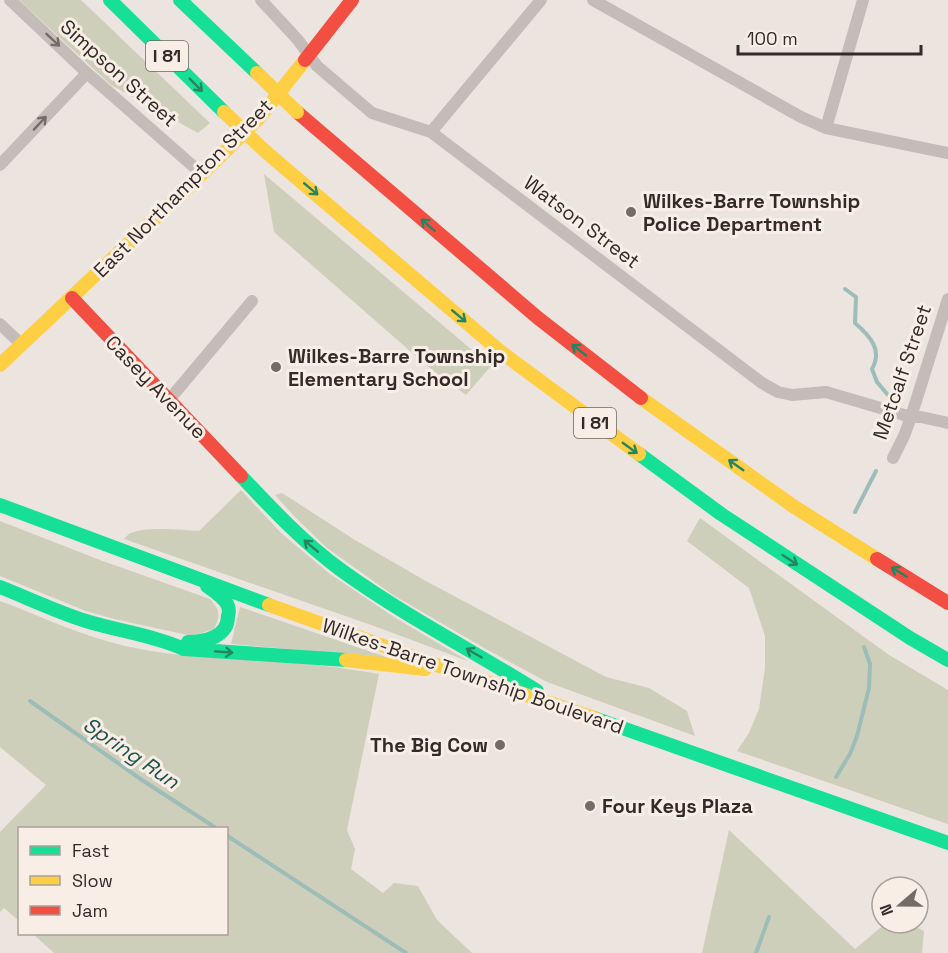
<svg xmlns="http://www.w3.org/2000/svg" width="948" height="953" viewBox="0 0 948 953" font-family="'Space Grotesk',sans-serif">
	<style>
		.green { fill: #cecfba }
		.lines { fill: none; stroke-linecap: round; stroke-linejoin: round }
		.stream { stroke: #9dbdb8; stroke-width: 4 }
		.street { stroke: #c4bcb8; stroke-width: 12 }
		.fast { stroke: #16e098; stroke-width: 14 }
		.slow { stroke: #ffcf43; stroke-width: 14 }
		.jam { stroke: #f24e42; stroke-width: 14 }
		.slow-bridge { stroke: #ffcf43; stroke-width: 14 }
		.oneway { stroke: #756c68 }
		.oneway2 { stroke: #258560 }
		.poi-dot { fill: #746b67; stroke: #f8eee6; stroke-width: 2 }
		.labels { text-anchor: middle; stroke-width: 6; stroke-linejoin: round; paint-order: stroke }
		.shield { fill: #f8eee6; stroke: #6f6560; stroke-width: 1.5 }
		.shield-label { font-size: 18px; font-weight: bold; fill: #342a27 }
		.street-label { font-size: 20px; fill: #342a27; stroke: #f8eee6 }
		.poi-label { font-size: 20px; font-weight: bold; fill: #342a27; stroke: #f8eee6; text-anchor: start }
		.water-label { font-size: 21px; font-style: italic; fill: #1f5350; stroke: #f8eee6 }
	</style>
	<rect width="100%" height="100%" fill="#ebe4df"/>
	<path class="green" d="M 19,0 L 81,0 L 210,123 L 198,133 L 111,85 Z
		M 264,174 L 491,366 L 466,395 L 426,365 L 274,232 Z
		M 241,490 L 281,533 L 330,574 L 394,617 L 468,661 L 374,626 L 124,539 C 126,537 128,534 131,533 C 147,526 182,530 199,531 Z
		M 282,493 L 355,540 L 424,580 L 606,677 L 649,688 L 687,711 L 695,736 L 547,682 L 486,649 L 393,595 L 327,548 L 296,518 L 275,495 Z
		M 700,518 L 889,655 L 948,690 L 948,824 L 737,751 L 749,733 L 759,709 L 765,668 L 765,636 L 749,588 L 687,541 Z
		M 0,521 L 100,560 L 210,599 C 221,611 220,615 214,629 L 192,636 L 114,619 L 86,611 L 0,576 Z
		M 0,601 C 41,616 81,636 125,646 C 191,661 258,658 325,666 C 343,668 361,671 379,674 L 347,830 L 355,849 L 351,869 L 383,893 L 394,883 L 418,886 L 437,920 L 472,953 L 54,953 L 33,934 L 226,934 L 226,828 L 20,828 L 19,921 L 4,908 L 0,912 L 0,832 L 46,785 L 0,747 Z
		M 240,607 L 389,658 L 231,644 Z
		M 729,830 L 855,949 L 886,923 L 908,923 L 924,931 L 922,953 L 702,953 Z"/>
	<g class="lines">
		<path class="stream" d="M 845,289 L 856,297 L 855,323 C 870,336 883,350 872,369 L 877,382 L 893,401
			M 855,512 L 876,471
			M 30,701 L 142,780 L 216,828
			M 836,777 L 850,754 L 857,736 L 869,688 L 870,664 L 864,647
			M 226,835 L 406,953
			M 756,953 L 769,917"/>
		<path class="street" d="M 10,0 L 87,73 L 202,174
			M 261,0 L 298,40 L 317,66 L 372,113 L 431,132 L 762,383 L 778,392 L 792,395 L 826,392 L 911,417 L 921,417 L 948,423
			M 593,0 L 801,117 L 826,128 L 948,153
			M 826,128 L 863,0
			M 431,132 L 541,0
			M 0,165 L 87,73
			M 0,324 L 21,344
			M 169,400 L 252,301
			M 893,458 L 904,436 L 911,417 L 948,299"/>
		<path class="fast" d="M 110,0 L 224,112
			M 180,0 L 257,73
			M 639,454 L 721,514 L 910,638 L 948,660
			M 241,476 C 272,509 304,543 341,570 C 403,615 472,650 537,691
			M 0,505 L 269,605
			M 0,587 C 28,598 57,612 86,621 C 118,631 153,635 184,649 L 346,660
			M 188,642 C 205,642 228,637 228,616 C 229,613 229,609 228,606 C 225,598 214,591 207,586
			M 594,718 L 948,843"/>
		<path class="slow" d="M 266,152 L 501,352 L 639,454
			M 0,365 L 202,174 L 259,118 L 305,60
			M 641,398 L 793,506 L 877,559
			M 269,605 L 448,669 L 594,718
			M 346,660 L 425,669"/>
		<path class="jam" d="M 305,60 L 352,0
			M 297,112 L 538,318 L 641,398
			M 72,298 L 241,476
			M 877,559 L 948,603"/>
		<path class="slow-bridge" d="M 257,73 L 297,112
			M 224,112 L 266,152"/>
	</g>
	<defs><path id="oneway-shaft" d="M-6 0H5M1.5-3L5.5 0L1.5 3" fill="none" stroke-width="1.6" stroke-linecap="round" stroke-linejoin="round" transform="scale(1.5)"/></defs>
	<g class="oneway">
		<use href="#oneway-shaft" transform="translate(53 40) rotate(43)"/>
		<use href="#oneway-shaft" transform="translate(40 123) rotate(-47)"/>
	</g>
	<g class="oneway2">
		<use href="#oneway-shaft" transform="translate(196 85) rotate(45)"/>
		<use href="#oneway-shaft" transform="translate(311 189) rotate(40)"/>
		<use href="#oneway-shaft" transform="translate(428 225) rotate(-139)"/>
		<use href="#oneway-shaft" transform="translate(459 316) rotate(40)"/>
		<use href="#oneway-shaft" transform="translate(579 350) rotate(-142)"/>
		<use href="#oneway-shaft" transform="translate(630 448) rotate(36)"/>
		<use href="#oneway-shaft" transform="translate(736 465) rotate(-145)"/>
		<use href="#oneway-shaft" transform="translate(311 546) rotate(-140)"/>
		<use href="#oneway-shaft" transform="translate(790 560) rotate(33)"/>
		<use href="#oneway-shaft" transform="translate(899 572) rotate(-148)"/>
		<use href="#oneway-shaft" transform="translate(224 652) rotate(4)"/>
		<use href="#oneway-shaft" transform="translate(474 653) rotate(-150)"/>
	</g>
	<g class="poi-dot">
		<circle cx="631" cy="212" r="6"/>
		<circle cx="276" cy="367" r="6"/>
		<circle cx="500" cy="745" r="6"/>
		<circle cx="590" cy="806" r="6"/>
	</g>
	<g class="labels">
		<g class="shield">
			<rect x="146" y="41" width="42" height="30" rx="4.5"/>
			<rect x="574" y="408" width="42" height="30" rx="4.5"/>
		</g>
		<g class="shield-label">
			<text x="167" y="62">I 81</text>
			<text x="595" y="429">I 81</text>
		</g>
		<g class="street-label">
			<text transform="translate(119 73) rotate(42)" y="7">Simpson Street</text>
			<text transform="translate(183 188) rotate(-45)" y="7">East Northampton Street</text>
			<text transform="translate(582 222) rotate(37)" y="7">Watson Street</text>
			<text transform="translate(902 372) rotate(-71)" y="7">Metcalf Street</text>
			<text transform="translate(156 387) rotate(46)" y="7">Casey Avenue</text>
			<text transform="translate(473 676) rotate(19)" y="7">Wilkes-Barre Township Boulevard</text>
		</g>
		<g class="poi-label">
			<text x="643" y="208">Wilkes-Barre Township<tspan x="643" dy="23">Police Department</tspan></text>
			<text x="288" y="363">Wilkes-Barre Township<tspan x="288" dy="23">Elementary School</tspan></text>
			<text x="488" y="752" text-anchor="end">The Big Cow</text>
			<text x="602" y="813">Four Keys Plaza</text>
		</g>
		<g class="water-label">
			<text transform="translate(131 753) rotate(34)" y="7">Spring Run</text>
		</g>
	</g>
	<rect x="18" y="827" width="210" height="108" fill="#f8eee6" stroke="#aaa09a" stroke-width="1.5"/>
	<rect x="30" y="846" width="30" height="9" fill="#16e098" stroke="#aaa09a" stroke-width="1.5"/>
	<text x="72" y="857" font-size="18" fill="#342a27">Fast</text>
	<rect x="30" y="876" width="30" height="9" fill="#ffcf43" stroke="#aaa09a" stroke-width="1.5"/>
	<text x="72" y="887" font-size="18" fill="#342a27">Slow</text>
	<rect x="30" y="906" width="30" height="9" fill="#f24e42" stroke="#aaa09a" stroke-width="1.5"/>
	<text x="72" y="917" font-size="18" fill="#342a27">Jam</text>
	<g transform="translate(900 905) rotate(250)"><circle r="28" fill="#f8eee6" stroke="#aaa09a" stroke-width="1.5"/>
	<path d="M0-4.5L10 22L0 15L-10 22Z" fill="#746b67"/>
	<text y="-9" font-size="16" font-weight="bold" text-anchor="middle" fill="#342a27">N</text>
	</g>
	<path d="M738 45v9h183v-9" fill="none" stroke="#342a27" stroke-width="3"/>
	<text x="747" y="45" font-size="18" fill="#342a27" stroke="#f8eee6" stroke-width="4.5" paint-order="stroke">100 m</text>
</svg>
